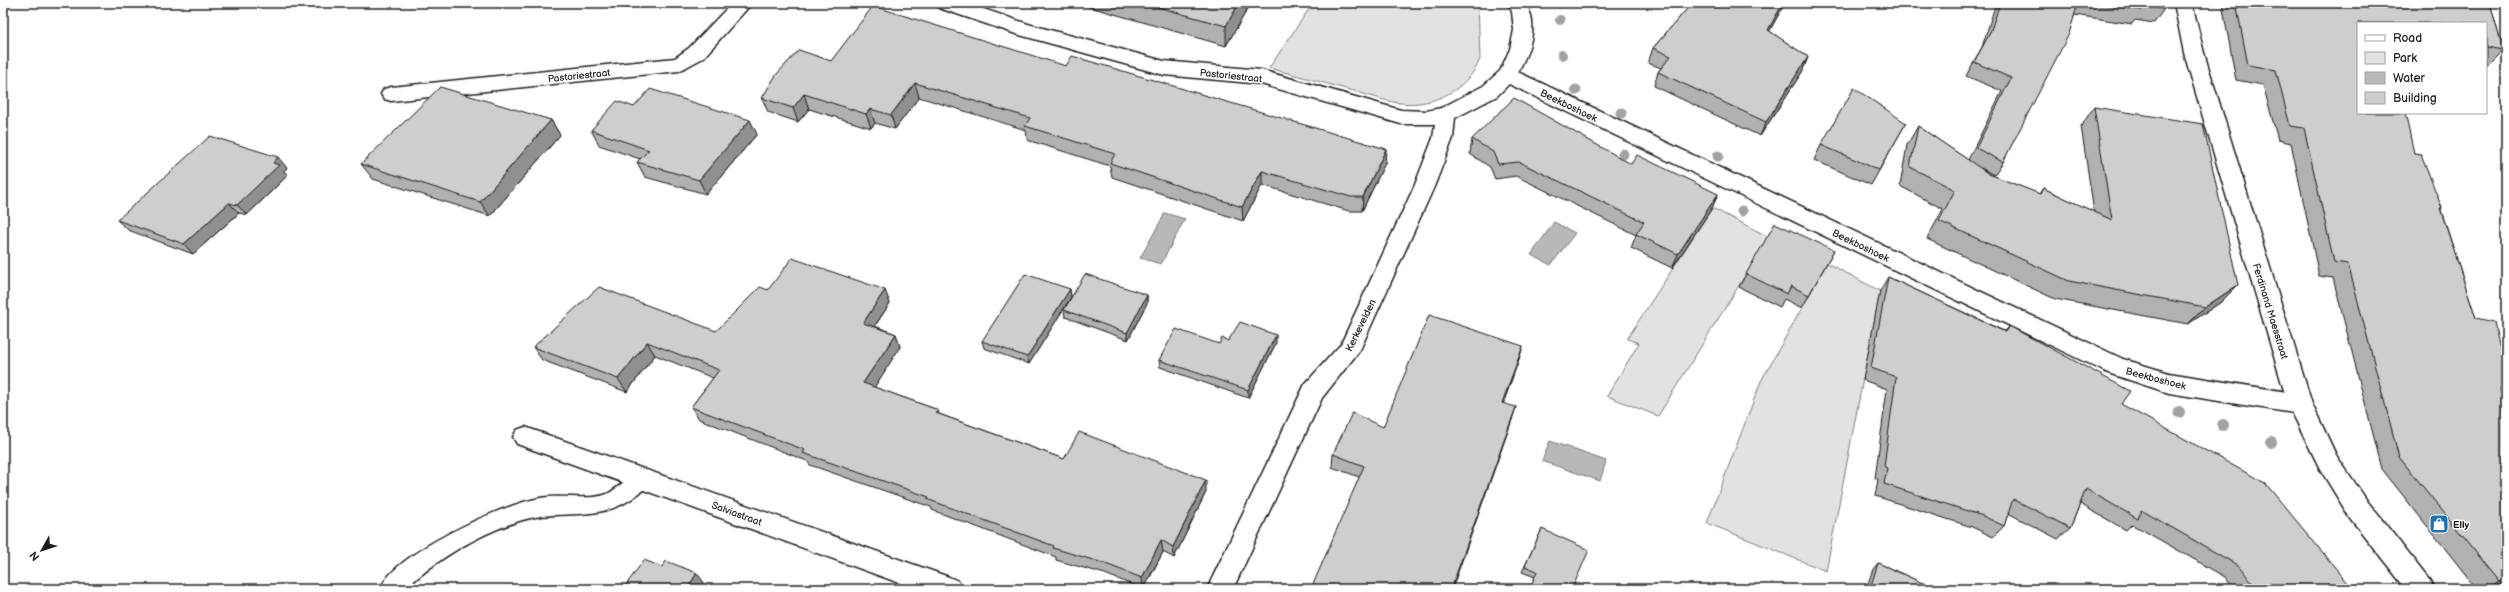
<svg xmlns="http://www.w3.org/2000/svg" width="2509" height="592" viewBox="0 0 2509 592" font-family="'Balsamiq Sans',sans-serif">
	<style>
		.green { fill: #e2e2e2; stroke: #7f7f7f }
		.water { fill: #b8b8b8; stroke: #7a7a7a }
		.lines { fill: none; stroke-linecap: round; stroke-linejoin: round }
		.lane-casing { stroke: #1c1c1c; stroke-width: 3 }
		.street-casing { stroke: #1c1c1c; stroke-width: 3 }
		.secondary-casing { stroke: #1c1c1c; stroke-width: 3 }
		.lane { fill: #fff; fill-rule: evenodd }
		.street { fill: #fff; fill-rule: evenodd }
		.secondary { fill: #fff; fill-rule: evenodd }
		.tree { fill: #a3a3a3 }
		.wall { fill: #b1b1b1; stroke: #1c1c1c }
		.shaded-wall { fill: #909090; stroke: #1c1c1c }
		.building { fill: #cecece; stroke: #1c1c1c }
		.labels { text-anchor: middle; stroke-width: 3; stroke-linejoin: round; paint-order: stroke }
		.street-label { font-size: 10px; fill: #1c1c1c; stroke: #fff }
		.poi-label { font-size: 10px; font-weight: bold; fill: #1c1c1c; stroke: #fff; text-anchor: start }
	</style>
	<rect width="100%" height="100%" fill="#fff"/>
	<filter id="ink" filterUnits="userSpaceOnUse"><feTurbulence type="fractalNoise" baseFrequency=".025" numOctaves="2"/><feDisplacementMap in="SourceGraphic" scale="8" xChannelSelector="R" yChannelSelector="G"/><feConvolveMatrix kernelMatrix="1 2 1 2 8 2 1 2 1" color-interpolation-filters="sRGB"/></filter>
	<g filter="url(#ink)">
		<path class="green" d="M 1313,3 L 1478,3 L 1480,59 C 1468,90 1432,107 1400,103 C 1382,101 1364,93 1346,89 C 1321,82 1295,75 1269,68 Z
			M 1712,208 L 1769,237 L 1658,416 L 1607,396 L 1639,343 L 1627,339 Z
			M 1827,263 L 1880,291 L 1826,571 L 1707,523 L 1761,381 Z"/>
		<path class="water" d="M 1165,213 L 1185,219 L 1161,264 L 1140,258 Z
			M 1554,222 L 1575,233 L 1551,265 L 1531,255 Z
			M 1550,441 L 1606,461 L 1600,481 L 1542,461 Z"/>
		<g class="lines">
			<defs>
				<path id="lane" d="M 642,470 L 649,473 L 652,479 C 649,486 644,489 638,494 C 600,525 562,507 519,521 C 477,535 437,559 405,589 L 380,589 C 396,552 501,505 540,498 C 560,494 590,501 607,494 C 620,488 628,475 642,470 Z"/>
				<path id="street" d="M 732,3 L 752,3 L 703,58 L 679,71 L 391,101 L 384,99 L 381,94 L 384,89 L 391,87 L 675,58 L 689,48 Z
					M 937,3 L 966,3 L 1028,24 L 1164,61 L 1261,70 L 1401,110 L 1426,111 L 1441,108 L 1483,86 L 1500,71 L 1510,49 L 1514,30 L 1512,12 L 1508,3 L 1526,3 C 1539,27 1530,49 1518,72 L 2123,359 L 2169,373 L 2300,394 L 2308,397 L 2312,404 L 2308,411 L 2300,414 L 2169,393 L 2108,373 L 1509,84 L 1497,96 L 1455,118 L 1453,138 L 1434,187 L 1360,350 L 1322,398 L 1233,589 L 1207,589 L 1305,384 L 1341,344 L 1414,187 L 1433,138 L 1435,124 L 1401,124 L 1261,84 L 1164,75 L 1016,34 L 939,8 Z
					M 525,427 L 949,577 L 958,581 L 962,589 L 916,589 L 517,444 L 513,437 L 517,430 Z"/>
				<path id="secondary" d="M 2174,3 L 2192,3 L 2204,53 L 2312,404 L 2336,455 L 2368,502 L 2430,581 L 2434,589 L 2406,589 L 2350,518 L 2320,469 L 2288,404 L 2184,53 Z"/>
			</defs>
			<use href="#lane" class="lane-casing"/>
			<use href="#street" class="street-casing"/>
			<use href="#secondary" class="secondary-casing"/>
			<use href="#lane" class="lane"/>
			<use href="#street" class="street"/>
			<use href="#secondary" class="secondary"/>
		</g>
		<g class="tree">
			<circle cx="1560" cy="20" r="5"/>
			<circle cx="1562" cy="55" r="5"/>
			<circle cx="1576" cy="90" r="5.5"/>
			<circle cx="1621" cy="113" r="5.5"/>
			<circle cx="1623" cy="154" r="5.5"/>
			<circle cx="1718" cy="156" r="5.5"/>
			<circle cx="1742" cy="211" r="5.5"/>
			<circle cx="2179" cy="412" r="6"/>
			<circle cx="2223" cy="425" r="6"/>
			<circle cx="2271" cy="442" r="6"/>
		</g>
		<path class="wall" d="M 1076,3 L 1251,3 L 1226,46 Z
			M 1691,3 L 1785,3 L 1769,31 L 1808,57 L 1802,72 L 1760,136 L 1654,86 L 1658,72 L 1661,68 L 1648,63 L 1653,48 L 1692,3 Z
			M 1996,3 L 2163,3 L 2164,9 L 2154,23 L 2135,20 L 2132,24 L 2075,15 L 2003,162 L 1994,175 L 1981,168 L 1989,174 L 2039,194 L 2043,188 L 2094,212 L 2081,126 L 2094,107 L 2238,285 L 2221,302 L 2188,324 L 2055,299 L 1927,239 L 1943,209 L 1900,186 L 1907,145 L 1918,126 L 1968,160 L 2002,91 L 1966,76 L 1982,47 Z
			M 2222,3 L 2490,3 L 2503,50 L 2488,65 L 2486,65 L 2486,23 L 2358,23 L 2414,153 L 2442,208 L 2441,210 L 2476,318 L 2506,378 L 2506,392 L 2502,395 L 2506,584 L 2490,589 L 2477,589 L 2382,469 L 2333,278 L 2319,276 L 2291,143 L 2278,140 L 2263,85 L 2236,80 Z
			M 831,61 L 1066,66 L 1386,149 L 1385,163 L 1362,211 L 1349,211 L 1262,185 L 1243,221 L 1112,177 L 1110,166 L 1027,140 L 1026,130 L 919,97 L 895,129 L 875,123 L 871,128 L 809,109 L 798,122 L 768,112 L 762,98 Z
			M 634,107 L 757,134 L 706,194 L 645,177 L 637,162 L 640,159 L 599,145 L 591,130 Z
			M 551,120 L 560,135 L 490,216 L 373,179 L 361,164 Z
			M 1906,123 L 1871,185 L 1814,160 L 1821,145 Z
			M 1472,139 L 1631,164 L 1718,194 L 1712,208 L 1672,268 L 1631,248 L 1636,235 L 1516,176 L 1495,179 L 1490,167 L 1470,154 Z
			M 287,168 L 284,171 L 288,175 L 247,215 L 239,213 L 193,254 L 128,230 L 117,220 Z
			M 1834,250 L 1802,308 L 1784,299 L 1780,307 L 1739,287 L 1746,274 Z
			M 1888,277 L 2004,331 L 2009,326 L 2121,404 L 2353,589 L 2234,589 L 2225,577 L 2132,524 L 2126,530 L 2080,504 L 2070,528 L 2058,539 L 2008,513 L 2004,526 L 1993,537 L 1972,527 L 1875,496 L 1878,479 L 1875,478 L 1887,389 L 1863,380 L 1880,291 Z
			M 1070,289 L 1071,297 L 1029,364 L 984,348 L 982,341 Z
			M 768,290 L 890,303 L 875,326 L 896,334 L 900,347 L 874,387 L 938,410 L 939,414 L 1064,459 L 1206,492 L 1174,558 L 1163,552 L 1144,589 L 1143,589 L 1105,574 L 1056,560 L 1056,557 L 932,510 L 931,507 L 810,465 L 807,461 L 699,419 L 691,407 L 713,378 L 655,355 L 627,392 L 542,360 L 533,347 L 716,331 Z
			M 1147,295 L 1147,303 L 1128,340 L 1065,317 L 1064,310 Z
			M 1228,341 L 1276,343 L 1248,398 L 1160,367 L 1159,360 L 1219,344 Z
			M 1523,346 L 1519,359 L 1503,403 L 1512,420 L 1359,477 L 1332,467 L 1333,454 L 1383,427 Z
			M 1542,529 L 1572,589 L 1535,577 L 1522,572 Z
			M 1878,563 L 1936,589 L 1866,589 L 1873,569 Z"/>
		<path class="shaded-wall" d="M 1239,3 L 1251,3 L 1226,46 L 1226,26 Z
			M 1783,3 L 1785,3 L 1762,45 L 1768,30 Z
			M 1808,57 L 1802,72 L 1760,136 L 1766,122 Z
			M 915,83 L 919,97 L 895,129 L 891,115 Z
			M 804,94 L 809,109 L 798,122 L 793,108 Z
			M 870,109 L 875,123 L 871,128 L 866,114 Z
			M 551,120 L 560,135 L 490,216 L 480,202 Z
			M 750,120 L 757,134 L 706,194 L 699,180 Z
			M 1386,149 L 1385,163 L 1362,211 L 1363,197 Z
			M 278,157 L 287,168 L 284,171 L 288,175 L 247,215 L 237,205 L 273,163 Z
			M 1262,171 L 1262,185 L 1243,221 L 1242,207 Z
			M 1718,194 L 1712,208 L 1672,268 L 1678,254 Z
			M 229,203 L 239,213 L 193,254 L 184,244 Z
			M 2238,285 L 2221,302 L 2188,324 L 2205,307 Z
			M 1070,289 L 1071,297 L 1029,364 L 1027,357 Z
			M 885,290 L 890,303 L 868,336 L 863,323 Z
			M 1147,295 L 1147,303 L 1128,340 L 1127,333 Z
			M 896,334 L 900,347 L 869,396 L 863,383 Z
			M 1276,335 L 1276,343 L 1248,398 L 1248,390 Z
			M 647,342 L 655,355 L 627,392 L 618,379 Z
			M 1523,346 L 1519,359 L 1499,416 L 1502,403 Z
			M 1516,407 L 1512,420 L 1452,589 L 1451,589 Z
			M 1206,480 L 1206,492 L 1174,558 L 1173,547 Z
			M 1161,540 L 1163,552 L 1143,589 L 1142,578 Z
			M 697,573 L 705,584 L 702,589 L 687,589 Z
			M 2506,579 L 2506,584 L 2490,589 L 2486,589 L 2499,581 Z"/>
		<path class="building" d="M 1143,3 L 1239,3 L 1226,26 Z
			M 1692,3 L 1783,3 L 1768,30 L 1808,57 L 1766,122 L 1658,72 L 1671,56 L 1653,48 Z
			M 2000,3 L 2078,3 L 2069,34 L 2003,162 L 1976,148 L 2011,78 L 1974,62 L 1990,33 Z
			M 2095,3 L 2163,3 L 2164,9 L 2140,6 L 2142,10 Z
			M 2236,3 L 2490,3 L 2503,50 L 2486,47 L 2486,23 L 2358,23 L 2358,113 L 2405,113 L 2414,153 L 2421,154 L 2442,208 L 2440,208 L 2476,318 L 2494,322 L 2506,378 L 2506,389 L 2500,388 L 2506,407 L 2506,579 L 2499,581 L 2399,457 L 2348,264 L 2334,262 L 2304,128 L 2290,126 L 2276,70 L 2248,65 Z
			M 873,6 L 1066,66 L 1072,56 L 1386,149 L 1363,197 L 1351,197 L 1262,171 L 1242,207 L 1110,163 L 1115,154 L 1025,126 L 1030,118 L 915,83 L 891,115 L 870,109 L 866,114 L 804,94 L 793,108 L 762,98 L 776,75 L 799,50 L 831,61 Z
			M 440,87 L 551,120 L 480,202 L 361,164 Z
			M 1854,88 L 1906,123 L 1879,170 L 1821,145 Z
			M 650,89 L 750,120 L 699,180 L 637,162 L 649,150 L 591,130 L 617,101 L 634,107 Z
			M 1514,98 L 1631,164 L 1637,155 L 1718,194 L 1678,254 L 1636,234 L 1644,222 L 1519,162 L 1498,164 L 1493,152 L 1472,139 Z
			M 2094,107 L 2203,124 L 2238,285 L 2205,307 L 2069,281 L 1939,221 L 1955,190 L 1910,167 L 1918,126 L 1989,174 L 2040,194 L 2043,188 L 2112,220 Z
			M 210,136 L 278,157 L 273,163 L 279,165 L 237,205 L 229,203 L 184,244 L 117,220 Z
			M 1775,223 L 1834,250 L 1809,295 L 1791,286 L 1787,294 L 1746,274 Z
			M 792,258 L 885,290 L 863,323 L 896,334 L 863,383 L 938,410 L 936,413 L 1064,459 L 1079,432 L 1206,480 L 1173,547 L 1161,540 L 1142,578 L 1103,563 L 1053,548 L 1054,546 L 927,499 L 929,497 L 803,453 L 805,450 L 691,407 L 719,370 L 647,342 L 618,379 L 533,347 L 599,287 L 716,331 L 760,287 L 768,290 Z
			M 1025,274 L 1070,289 L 1027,357 L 982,341 Z
			M 1085,274 L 1147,295 L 1127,333 L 1064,310 Z
			M 1888,277 L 2005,332 L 2009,326 L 2084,366 L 2130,391 L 2121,404 L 2265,483 L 2353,589 L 2257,589 L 2239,566 L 2141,510 L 2138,519 L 2086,489 L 2070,528 L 2013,499 L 2004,526 L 1983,516 L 1884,484 L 1887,468 L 1884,466 L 1896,377 L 1871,368 Z
			M 1429,315 L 1523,346 L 1502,403 L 1516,407 L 1451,589 L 1311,589 L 1364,466 L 1333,454 L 1352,413 L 1383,427 Z
			M 1240,322 L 1276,335 L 1248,390 L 1159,360 L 1176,329 L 1219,344 L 1222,338 L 1228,341 Z
			M 1542,529 L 1589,550 L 1572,589 L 1530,589 L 1537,571 L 1525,566 Z
			M 644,560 L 662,567 L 666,561 L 697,573 L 687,589 L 623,589 Z
			M 1878,563 L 1936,589 L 1870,589 Z"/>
	</g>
	<defs>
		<symbol id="shop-square" viewBox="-11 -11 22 22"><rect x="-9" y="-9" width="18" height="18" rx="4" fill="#1f6fb2" stroke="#fff"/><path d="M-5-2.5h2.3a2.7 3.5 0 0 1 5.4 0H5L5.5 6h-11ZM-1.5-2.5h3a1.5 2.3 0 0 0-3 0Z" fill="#fff"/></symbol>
	</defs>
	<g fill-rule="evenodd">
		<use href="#shop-square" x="2428" y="513" width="22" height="22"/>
	</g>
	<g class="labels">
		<g class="street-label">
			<text transform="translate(579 75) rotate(-6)" y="4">Pastoriestraat</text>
			<text transform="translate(1231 75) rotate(6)" y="4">Pastoriestraat</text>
			<text transform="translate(1569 105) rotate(26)" y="4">Beekboshoek</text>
			<text transform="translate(1861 245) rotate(26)" y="4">Beekboshoek</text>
			<text transform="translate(2271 311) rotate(73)" y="4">Ferdinand Maesstraat</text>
			<text transform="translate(1360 325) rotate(-64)" y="4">Kerkevelden</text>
			<text transform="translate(2156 378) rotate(15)" y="4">Beekboshoek</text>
			<text transform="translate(737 513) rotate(20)" y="4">Salviastraat</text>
		</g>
		<g class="poi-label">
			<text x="2453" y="528">Elly</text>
		</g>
	</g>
	<rect width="2509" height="592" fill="none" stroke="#fff" stroke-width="16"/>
	<rect x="8" y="8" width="2493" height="576" fill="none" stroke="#1c1c1c" stroke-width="1.5" filter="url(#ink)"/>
	<rect x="2357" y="22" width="130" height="92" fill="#ffffff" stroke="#a4a4a4"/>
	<rect x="2365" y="35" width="20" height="6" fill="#ffffff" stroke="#a4a4a4"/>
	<text x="2393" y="42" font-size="12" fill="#1c1c1c">Road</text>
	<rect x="2365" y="52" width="20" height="12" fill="#e2e2e2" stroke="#a4a4a4"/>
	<text x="2393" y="62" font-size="12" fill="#1c1c1c">Park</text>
	<rect x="2365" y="72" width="20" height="12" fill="#b8b8b8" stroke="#a4a4a4"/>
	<text x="2393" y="82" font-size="12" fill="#1c1c1c">Water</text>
	<rect x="2365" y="92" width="20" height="12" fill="#cecece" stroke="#a4a4a4"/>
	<text x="2393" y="102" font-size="12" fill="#1c1c1c">Building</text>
	<g transform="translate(42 550) rotate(231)" stroke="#ffffff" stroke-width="3" paint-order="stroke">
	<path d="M0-3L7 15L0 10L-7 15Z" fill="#1c1c1c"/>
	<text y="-6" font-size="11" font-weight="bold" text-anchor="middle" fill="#1c1c1c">N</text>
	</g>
</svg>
